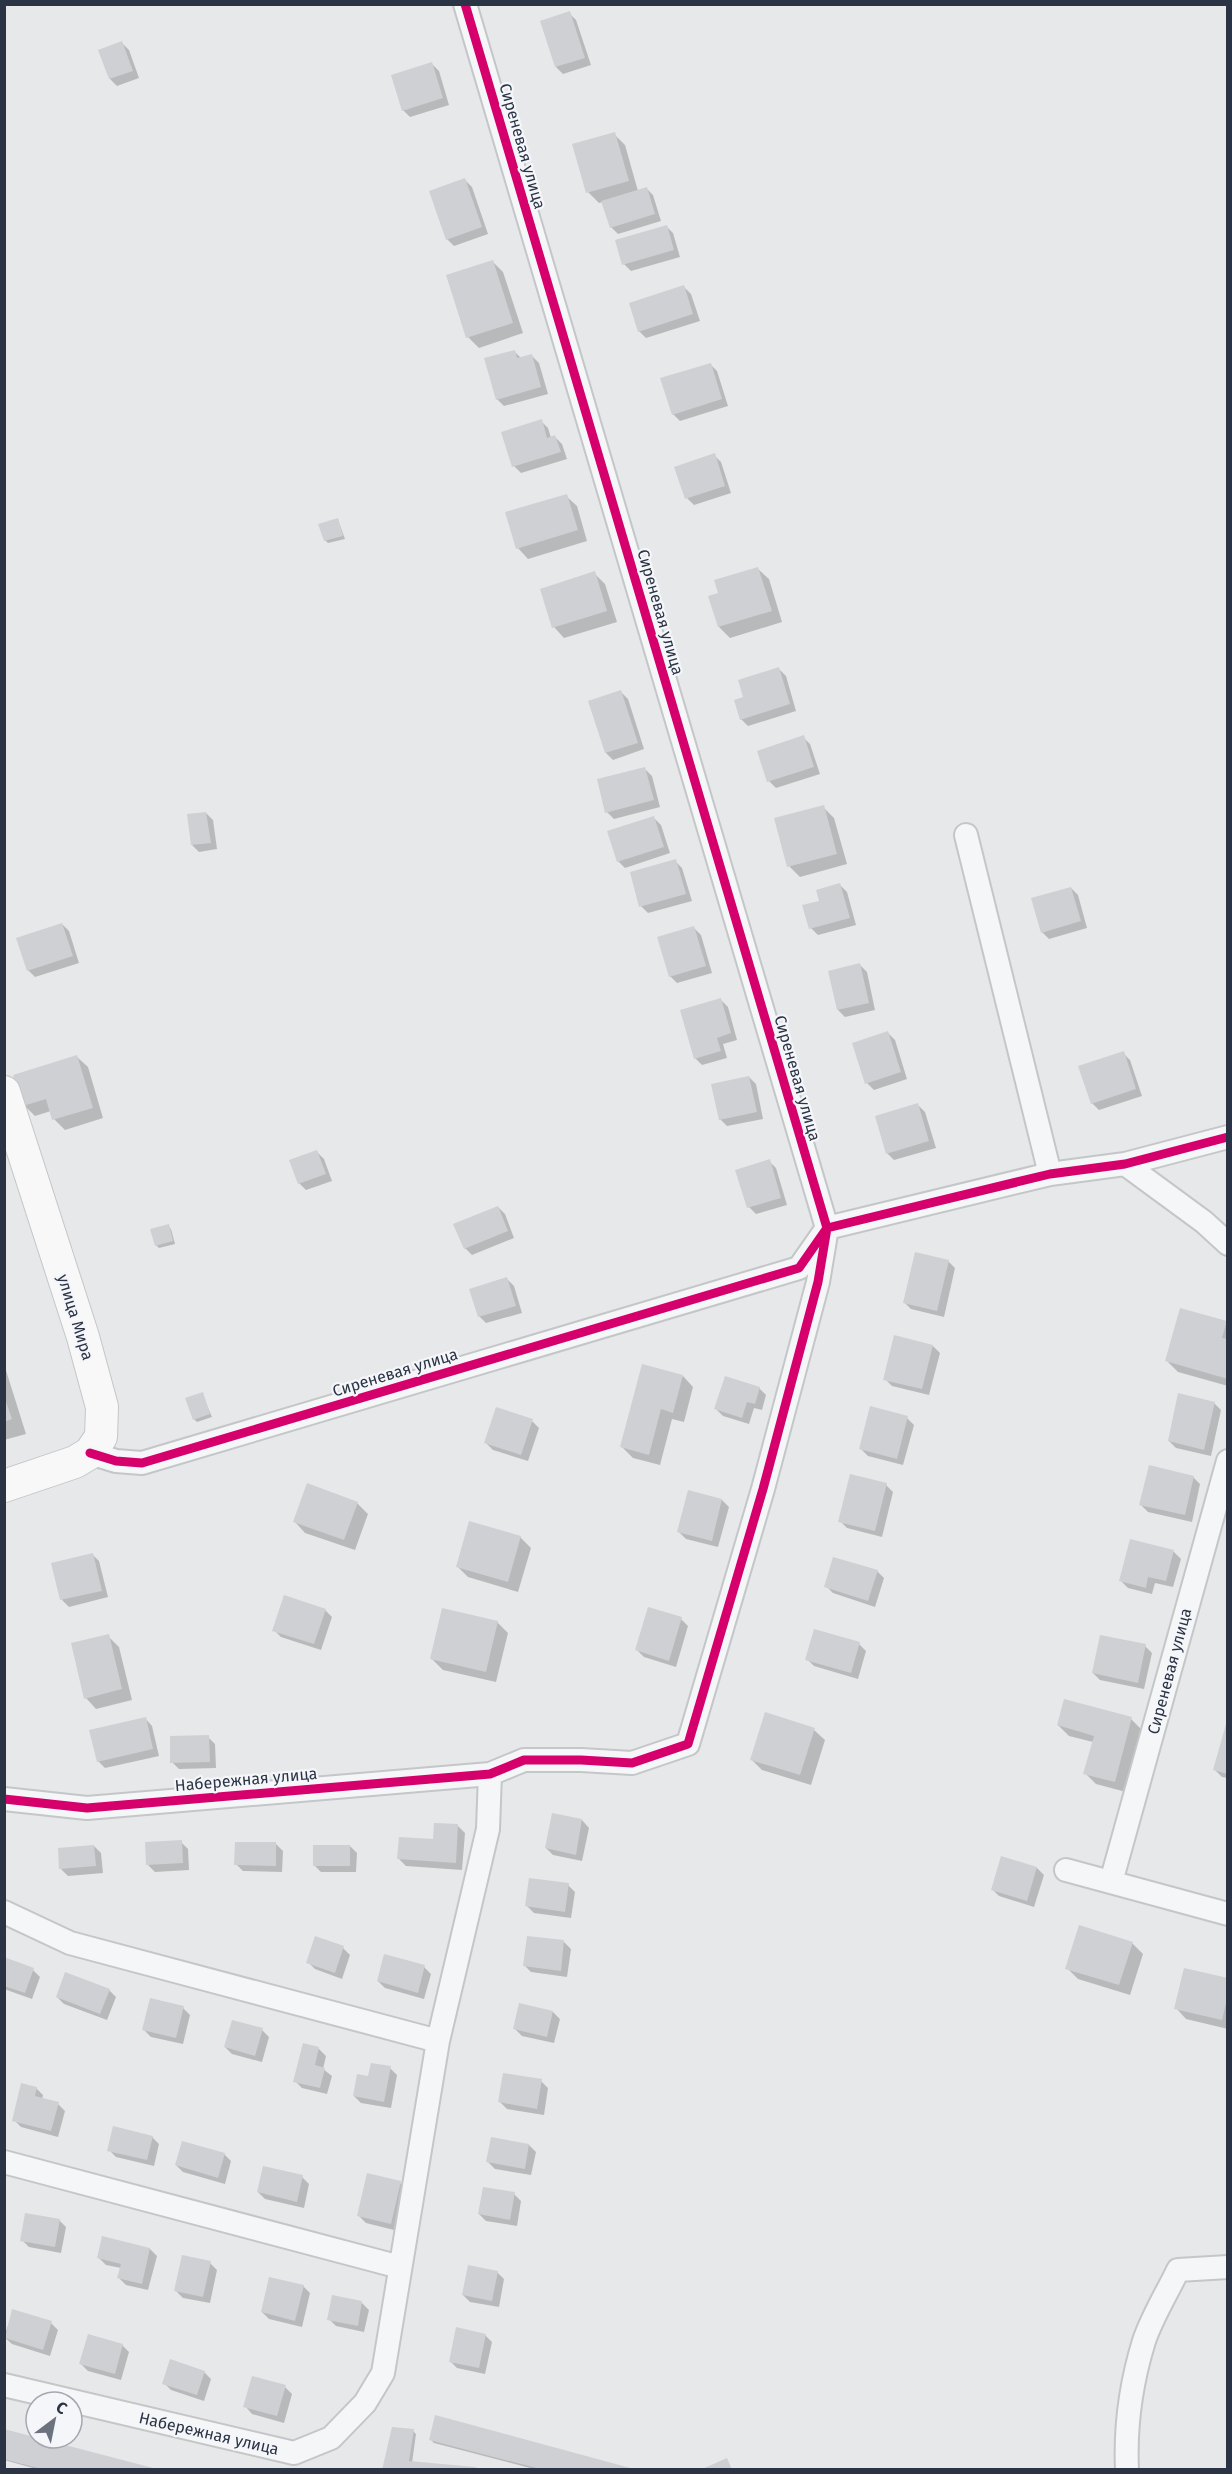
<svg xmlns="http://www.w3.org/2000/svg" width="1232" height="2474" viewBox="0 0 1232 2474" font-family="'Fira Sans',sans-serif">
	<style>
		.shadow { fill: #0003 }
		.building { fill: #ced0d3 }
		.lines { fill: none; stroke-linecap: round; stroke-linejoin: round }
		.street-casing { stroke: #c4c6c8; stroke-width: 26 }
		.secondary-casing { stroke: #c4c6c8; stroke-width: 34 }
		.street { stroke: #f5f6f7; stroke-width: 22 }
		.secondary { stroke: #f8f8f8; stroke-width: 32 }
		.cycleway-casing { stroke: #f4f6f9; stroke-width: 13 }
		.cycleway { stroke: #d6006c; stroke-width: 9 }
		.labels { text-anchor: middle; stroke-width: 4.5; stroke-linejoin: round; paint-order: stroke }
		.street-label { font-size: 16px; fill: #2b3445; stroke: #f4f6f9 }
	</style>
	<rect width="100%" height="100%" fill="#e6e8ea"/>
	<path class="shadow" d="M 569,13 L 576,20 L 591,65 L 563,74 L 556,67 Z
		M 122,43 L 129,50 L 139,78 L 117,86 L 110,79 Z
		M 432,64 L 439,71 L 449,105 L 410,117 L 403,110 Z
		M 614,134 L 625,145 L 638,191 L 646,188 L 653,195 L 661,221 L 618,234 L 611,227 L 603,202 L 599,203 L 588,192 Z
		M 465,180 L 472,187 L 488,234 L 454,246 L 447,239 Z
		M 666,226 L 673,233 L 680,257 L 631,271 L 624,264 Z
		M 492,261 L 503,272 L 523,333 L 479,348 L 468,337 Z
		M 684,287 L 691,294 L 700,321 L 646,338 L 639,331 Z
		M 514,351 L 521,358 L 532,356 L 539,363 L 548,394 L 504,406 L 497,399 Z
		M 710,364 L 717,371 L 728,406 L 680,421 L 673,414 Z
		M 541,421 L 548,428 L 551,438 L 555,437 L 562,444 L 567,459 L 521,473 L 514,466 Z
		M 714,455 L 721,462 L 731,493 L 694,505 L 687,498 Z
		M 566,496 L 577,506 L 587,541 L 528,559 L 518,548 Z
		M 338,520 L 345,539 L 328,543 L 325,540 Z
		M 758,569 L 769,579 L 782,622 L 730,638 L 719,627 L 710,597 L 720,594 Z
		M 594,573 L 605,584 L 617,622 L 564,638 L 554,627 Z
		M 779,669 L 786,676 L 796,711 L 748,726 L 741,719 L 745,698 Z
		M 621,692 L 628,699 L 644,749 L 613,760 L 606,753 L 590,702 Z
		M 803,737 L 810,744 L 820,774 L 776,788 L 769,781 Z
		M 645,769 L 652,776 L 660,807 L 614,819 L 607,812 Z
		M 823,807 L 834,818 L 847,864 L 800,877 L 789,866 Z
		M 206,813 L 213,820 L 217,849 L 199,852 L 192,845 Z
		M 654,818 L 661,825 L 670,853 L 625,868 L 618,861 Z
		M 675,861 L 682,868 L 692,901 L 648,913 L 641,906 Z
		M 840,885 L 847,892 L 856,925 L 818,935 L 811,928 L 821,902 Z
		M 1071,888 L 1078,895 L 1087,928 L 1049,939 L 1042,932 Z
		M 62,924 L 69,931 L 79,963 L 35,977 L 28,970 Z
		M 694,928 L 701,935 L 712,973 L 677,983 L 670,976 Z
		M 860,965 L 867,972 L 875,1010 L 845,1017 L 838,1010 Z
		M 721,1000 L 728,1007 L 737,1040 L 723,1044 L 727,1058 L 702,1065 L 695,1058 Z
		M 888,1033 L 895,1040 L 907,1079 L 874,1090 L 867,1083 Z
		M 1123,1053 L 1130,1060 L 1142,1096 L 1099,1110 L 1092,1103 Z
		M 77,1057 L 88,1067 L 103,1118 L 65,1130 L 54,1119 L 51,1111 L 35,1116 L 24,1105 Z
		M 749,1077 L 756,1084 L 763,1119 L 727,1126 L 720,1119 Z
		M 918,1105 L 925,1112 L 936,1148 L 894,1160 L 887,1153 Z
		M 317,1152 L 324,1159 L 332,1181 L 306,1190 L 299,1183 Z
		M 769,1161 L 776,1168 L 787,1205 L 756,1214 L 749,1207 Z
		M 498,1207 L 505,1214 L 514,1238 L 472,1255 L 465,1248 Z
		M 168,1226 L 171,1229 L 175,1244 L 159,1248 L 156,1245 Z
		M 948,1261 L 955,1268 L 944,1317 L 911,1309 L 904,1302 Z
		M 507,1279 L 514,1286 L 522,1313 L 486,1323 L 479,1316 Z
		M 1226,1322 L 1228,1386 L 1178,1372 L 1167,1361 Z
		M 933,1346 L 940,1353 L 929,1395 L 892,1386 L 885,1379 Z
		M 4,1364 L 26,1434 L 4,1440 Z
		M 683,1376 L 693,1387 L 684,1422 L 672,1419 L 660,1465 L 633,1458 L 622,1447 Z
		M 759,1388 L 766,1395 L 762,1410 L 754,1408 L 749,1424 L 723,1416 L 716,1409 Z
		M 202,1394 L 212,1417 L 197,1422 L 194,1419 Z
		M 1214,1403 L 1221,1410 L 1211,1456 L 1176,1448 L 1169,1441 Z
		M 907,1418 L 914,1425 L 903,1465 L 868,1456 L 861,1449 Z
		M 532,1421 L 539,1428 L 528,1461 L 493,1450 L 486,1443 Z
		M 1193,1477 L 1200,1484 L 1192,1522 L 1148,1512 L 1141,1505 Z
		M 886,1485 L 893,1492 L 882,1537 L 847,1528 L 840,1521 Z
		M 722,1500 L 729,1507 L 718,1547 L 686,1539 L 679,1532 Z
		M 357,1503 L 368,1514 L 355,1550 L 305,1533 L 295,1522 Z
		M 520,1537 L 531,1548 L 518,1592 L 468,1577 L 457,1566 Z
		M 1131,1541 L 1174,1552 L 1181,1559 L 1173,1587 L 1155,1583 L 1152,1594 L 1128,1588 L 1121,1581 Z
		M 92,1554 L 99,1561 L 108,1597 L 69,1607 L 62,1600 L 53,1564 Z
		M 877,1571 L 884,1578 L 875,1607 L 833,1593 L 826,1586 Z
		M 325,1610 L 332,1617 L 321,1650 L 281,1637 L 274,1630 Z
		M 681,1619 L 688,1626 L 676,1667 L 644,1657 L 637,1650 Z
		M 497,1622 L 508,1633 L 496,1682 L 443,1670 L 432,1659 Z
		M 108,1636 L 119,1647 L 132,1700 L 96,1709 L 86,1698 Z
		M 859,1644 L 866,1651 L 858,1679 L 814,1666 L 807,1659 Z
		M 1145,1646 L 1152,1653 L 1144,1689 L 1100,1680 L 1093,1673 Z
		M 145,1718 L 152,1726 L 159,1756 L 105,1768 L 98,1761 Z
		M 1131,1719 L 1142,1730 L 1126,1792 L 1096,1784 L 1085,1773 L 1093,1742 L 1069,1736 L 1058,1725 Z
		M 1228,1726 L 1228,1778 L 1222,1777 L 1215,1770 Z
		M 814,1730 L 825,1740 L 811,1785 L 762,1770 L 751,1759 Z
		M 208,1737 L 215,1744 L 216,1768 L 179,1769 L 172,1762 Z
		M 582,1820 L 589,1828 L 582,1861 L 553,1855 L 546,1848 Z
		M 458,1826 L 465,1833 L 462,1870 L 406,1866 L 399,1859 L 435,1841 Z
		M 181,1842 L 188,1849 L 189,1870 L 155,1872 L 148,1865 Z
		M 276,1844 L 283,1851 L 282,1872 L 243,1871 L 236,1864 Z
		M 94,1846 L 101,1853 L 103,1873 L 68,1876 L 61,1869 Z
		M 350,1846 L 357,1853 L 356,1872 L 321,1872 L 314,1865 Z
		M 1002,1858 L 1037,1868 L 1044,1875 L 1034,1907 L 999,1896 L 992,1889 Z
		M 568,1885 L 575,1892 L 571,1918 L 534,1913 L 527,1906 Z
		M 564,1942 L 571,1949 L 567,1977 L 531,1972 L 524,1965 Z
		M 1132,1943 L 1143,1954 L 1130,1995 L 1078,1979 L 1067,1968 Z
		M 343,1948 L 350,1955 L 342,1979 L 315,1969 L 308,1962 Z
		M 4,1959 L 33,1970 L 40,1977 L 32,1999 L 4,1989 Z
		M 424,1967 L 431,1974 L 424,1999 L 385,1988 L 378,1981 Z
		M 1228,1980 L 1228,2029 L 1186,2019 L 1176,2008 Z
		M 109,1990 L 116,1997 L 107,2020 L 64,2004 L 57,1997 Z
		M 183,2008 L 190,2015 L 183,2044 L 151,2037 L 144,2030 Z
		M 553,2012 L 560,2019 L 554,2043 L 522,2036 L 515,2029 Z
		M 262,2030 L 269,2037 L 262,2062 L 232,2054 L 225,2047 Z
		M 304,2045 L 319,2049 L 326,2056 L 323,2069 L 332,2076 L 327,2094 L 302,2088 L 295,2081 Z
		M 390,2068 L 397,2075 L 391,2108 L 361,2103 L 354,2096 L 369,2078 Z
		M 541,2081 L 548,2088 L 544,2115 L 507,2109 L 500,2102 Z
		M 36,2088 L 43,2095 L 42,2100 L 58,2104 L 65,2111 L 58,2137 L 21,2127 L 14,2120 Z
		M 152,2137 L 159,2144 L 154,2166 L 116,2157 L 109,2150 Z
		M 529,2145 L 536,2152 L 531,2175 L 495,2169 L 488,2162 Z
		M 224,2154 L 231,2161 L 225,2184 L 183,2172 L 176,2165 Z
		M 302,2177 L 309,2184 L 304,2208 L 265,2199 L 258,2192 Z
		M 400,2183 L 407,2190 L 398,2231 L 366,2223 L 359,2216 Z
		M 514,2194 L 521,2201 L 517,2226 L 486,2221 L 479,2214 Z
		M 59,2220 L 66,2227 L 61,2253 L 29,2247 L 22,2240 Z
		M 150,2249 L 157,2256 L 148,2290 L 126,2285 L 119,2278 L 121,2268 L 106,2265 L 99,2258 Z
		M 210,2263 L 217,2270 L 210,2303 L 183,2298 L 176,2291 Z
		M 497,2272 L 504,2279 L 499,2307 L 470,2302 L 463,2295 Z
		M 303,2286 L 310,2293 L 302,2327 L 269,2319 L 262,2312 Z
		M 362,2303 L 369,2310 L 364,2332 L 336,2326 L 329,2319 Z
		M 13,2311 L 51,2323 L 58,2330 L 50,2356 L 12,2344 L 4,2337 Z
		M 485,2335 L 492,2342 L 485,2374 L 457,2368 L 450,2361 Z
		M 122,2345 L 129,2352 L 121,2380 L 88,2371 L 81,2364 Z
		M 204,2372 L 211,2379 L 204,2401 L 171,2390 L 164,2383 Z
		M 285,2387 L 292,2394 L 284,2423 L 252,2414 L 245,2406 Z
		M 4,2430 L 154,2470 L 40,2470 L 4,2460 Z
		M 413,2431 L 416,2434 L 412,2463 L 384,2470 Z
		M 431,2440 L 631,2469 L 538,2470 L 434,2443 Z"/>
	<path class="building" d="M 570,11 L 585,58 L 555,67 L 540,21 Z
		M 122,41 L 133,71 L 109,79 L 98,50 Z
		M 432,62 L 443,98 L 402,111 L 391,75 Z
		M 615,132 L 629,181 L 586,193 L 572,144 Z
		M 465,178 L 482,227 L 446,240 L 429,191 Z
		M 647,187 L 655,214 L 610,228 L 601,201 Z
		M 667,225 L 674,250 L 622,265 L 615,240 Z
		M 493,260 L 513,323 L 466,338 L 446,275 Z
		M 684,285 L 693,314 L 638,332 L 629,303 Z
		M 515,350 L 517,358 L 532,354 L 541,387 L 496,400 L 484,358 Z
		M 711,363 L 722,399 L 672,415 L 660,378 Z
		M 542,419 L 547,438 L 555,435 L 561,452 L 512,467 L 501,432 Z
		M 715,453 L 725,486 L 685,499 L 674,467 Z
		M 567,494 L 578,530 L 516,549 L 505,512 Z
		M 338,518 L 343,536 L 324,541 L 318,524 Z
		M 758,567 L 772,611 L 718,627 L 708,596 L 718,593 L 714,580 Z
		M 595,571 L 607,611 L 552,628 L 540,589 Z
		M 779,667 L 790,704 L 740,720 L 734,700 L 743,697 L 738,680 Z
		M 621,690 L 638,743 L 605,753 L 588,701 Z
		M 804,735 L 814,767 L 767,782 L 757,751 Z
		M 645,767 L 654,800 L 605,813 L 597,779 Z
		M 824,805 L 837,854 L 787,867 L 774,818 Z
		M 206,812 L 211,843 L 191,845 L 187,814 Z
		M 654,816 L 664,847 L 617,862 L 607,831 Z
		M 676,859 L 686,894 L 639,907 L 630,872 Z
		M 840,883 L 850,918 L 809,929 L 802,905 L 819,901 L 816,890 Z
		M 1071,887 L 1081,921 L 1041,933 L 1031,898 Z
		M 62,923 L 73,956 L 27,971 L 16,938 Z
		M 694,926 L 706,966 L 669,977 L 657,937 Z
		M 860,963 L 869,1003 L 837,1010 L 828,971 Z
		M 721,998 L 731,1033 L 717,1038 L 721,1051 L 694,1059 L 680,1010 Z
		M 888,1031 L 901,1072 L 865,1084 L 852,1043 Z
		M 1124,1051 L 1136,1089 L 1091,1104 L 1078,1066 Z
		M 77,1055 L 93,1108 L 52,1120 L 46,1099 L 23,1106 L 13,1075 Z
		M 749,1076 L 757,1112 L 719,1120 L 711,1084 Z
		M 918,1103 L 929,1141 L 886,1154 L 875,1116 Z
		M 317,1150 L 326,1174 L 298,1184 L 289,1160 Z
		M 770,1159 L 781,1198 L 747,1208 L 735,1170 Z
		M 498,1206 L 508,1231 L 464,1249 L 453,1224 Z
		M 169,1224 L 173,1241 L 155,1246 L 150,1229 Z
		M 915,1252 L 949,1260 L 937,1311 L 903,1303 Z
		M 507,1277 L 516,1306 L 478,1317 L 469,1289 Z
		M 1180,1308 L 1227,1321 L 1222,1338 L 1228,1339 L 1228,1379 L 1165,1361 Z
		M 894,1335 L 933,1345 L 922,1389 L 883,1380 Z
		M 642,1364 L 683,1375 L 673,1413 L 661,1409 L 649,1455 L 620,1447 Z
		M 725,1376 L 760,1387 L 755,1404 L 747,1402 L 742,1418 L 714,1409 Z
		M 203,1392 L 210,1414 L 193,1420 L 185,1398 Z
		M 1178,1393 L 1215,1402 L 1204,1450 L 1168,1441 Z
		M 4,1396 L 12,1419 L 4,1422 Z
		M 870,1406 L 908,1416 L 897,1459 L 859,1449 Z
		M 496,1407 L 533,1419 L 521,1455 L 484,1443 Z
		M 1149,1465 L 1194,1476 L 1185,1515 L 1139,1505 Z
		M 850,1474 L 887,1483 L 875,1531 L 838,1522 Z
		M 307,1483 L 358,1502 L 344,1540 L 293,1522 Z
		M 688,1490 L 722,1499 L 712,1541 L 677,1532 Z
		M 469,1521 L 521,1536 L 508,1582 L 456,1567 Z
		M 1130,1539 L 1174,1550 L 1166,1581 L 1148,1577 L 1146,1588 L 1119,1581 Z
		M 93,1553 L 102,1591 L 60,1600 L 51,1563 Z
		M 833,1557 L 878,1570 L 868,1601 L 824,1587 Z
		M 284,1595 L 326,1609 L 314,1644 L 272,1631 Z
		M 648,1607 L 682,1617 L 669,1661 L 635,1650 Z
		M 442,1608 L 498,1621 L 486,1672 L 430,1659 Z
		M 814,1629 L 860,1642 L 851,1673 L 805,1660 Z
		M 109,1634 L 122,1689 L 84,1699 L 71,1643 Z
		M 1100,1635 L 1146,1644 L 1138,1683 L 1092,1673 Z
		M 1064,1699 L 1132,1717 L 1115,1782 L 1083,1774 L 1094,1736 L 1057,1725 Z
		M 765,1712 L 815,1728 L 800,1775 L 750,1760 Z
		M 146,1717 L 153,1749 L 97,1762 L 89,1730 Z
		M 1226,1724 L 1228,1724 L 1228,1774 L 1213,1770 Z
		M 209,1735 L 210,1762 L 170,1763 L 170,1736 Z
		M 552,1813 L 582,1819 L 576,1855 L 545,1848 Z
		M 434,1823 L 458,1824 L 456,1863 L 397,1859 L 399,1837 L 433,1839 Z
		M 182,1840 L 183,1863 L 146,1865 L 145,1842 Z
		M 235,1842 L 276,1842 L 276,1866 L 234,1865 Z
		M 94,1845 L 96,1866 L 59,1869 L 58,1848 Z
		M 313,1845 L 350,1845 L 350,1866 L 313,1866 Z
		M 1001,1856 L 1037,1867 L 1027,1901 L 991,1890 Z
		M 529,1878 L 569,1883 L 565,1912 L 525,1906 Z
		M 1079,1925 L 1133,1942 L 1119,1985 L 1065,1969 Z
		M 315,1936 L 344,1946 L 335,1973 L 306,1963 Z
		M 527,1936 L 564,1940 L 561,1971 L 523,1966 Z
		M 384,1954 L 425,1965 L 418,1993 L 377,1981 Z
		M 4,1957 L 34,1968 L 25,1993 L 4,1986 Z
		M 1184,1968 L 1228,1978 L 1228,1995 L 1222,2020 L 1174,2009 Z
		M 65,1972 L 110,1989 L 100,2014 L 56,1997 Z
		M 150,1998 L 184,2006 L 176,2038 L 142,2030 Z
		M 519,2003 L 553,2011 L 547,2037 L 513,2029 Z
		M 232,2020 L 263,2028 L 255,2056 L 224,2047 Z
		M 303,2043 L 319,2047 L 315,2065 L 325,2068 L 320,2088 L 293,2082 Z
		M 371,2063 L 391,2066 L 384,2102 L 353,2096 L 357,2074 L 368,2076 Z
		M 503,2073 L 542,2079 L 537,2109 L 498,2102 Z
		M 21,2083 L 37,2087 L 35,2096 L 59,2102 L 51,2131 L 12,2121 Z
		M 113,2126 L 153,2136 L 147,2160 L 107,2151 Z
		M 491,2137 L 529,2144 L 525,2169 L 486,2162 Z
		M 182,2141 L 225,2153 L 218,2178 L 175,2165 Z
		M 263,2166 L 303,2175 L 297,2202 L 257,2192 Z
		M 367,2173 L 401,2181 L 391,2224 L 357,2216 Z
		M 483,2187 L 515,2192 L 510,2220 L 478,2214 Z
		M 25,2213 L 60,2219 L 55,2247 L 20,2241 Z
		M 102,2236 L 150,2248 L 142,2284 L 117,2278 L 121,2264 L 97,2258 Z
		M 182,2255 L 211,2261 L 203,2297 L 174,2291 Z
		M 468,2265 L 498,2271 L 492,2301 L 462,2295 Z
		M 269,2277 L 304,2285 L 295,2321 L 261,2312 Z
		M 332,2295 L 362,2301 L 358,2326 L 327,2320 Z
		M 12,2309 L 52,2321 L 43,2350 L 5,2338 Z
		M 456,2327 L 486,2334 L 479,2368 L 449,2362 Z
		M 88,2334 L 123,2344 L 115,2374 L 79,2364 Z
		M 170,2359 L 205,2371 L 197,2395 L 162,2384 Z
		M 252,2376 L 286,2385 L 277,2416 L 243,2407 Z
		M 435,2415 L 634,2469 L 634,2470 L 544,2470 L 429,2440 Z
		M 392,2427 L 414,2429 L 409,2461 L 475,2467 L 483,2470 L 382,2470 Z
		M 4,2429 L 157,2469 L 156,2470 L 45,2470 L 4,2459 Z
		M 727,2458 L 732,2470 L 700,2470 Z"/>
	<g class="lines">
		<defs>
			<path id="street" d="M 966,835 L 1050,1174
				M 1125,1164 L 1204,1222 L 1228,1244
				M 90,1453 L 116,1461 L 142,1463 L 799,1268 L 827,1228 L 465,4
				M 4,1799 L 87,1808 L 490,1774 L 524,1760 L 581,1760 L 632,1763 L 688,1744 L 763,1489 L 818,1282 L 827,1228 L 1050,1174 L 1125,1164 L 1228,1137
				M 1066,1870 L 1228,1914
				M 1111,1882 L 1228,1461
				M 4,1912 L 70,1943 L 438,2041
				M 4,2162 L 400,2267
				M 4,2385 L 294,2453 L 331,2438 L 365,2403 L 383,2373 L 438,2041 L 488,1829 L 490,1774
				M 1127,2470 C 1125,2426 1131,2383 1144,2341 C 1152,2317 1167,2293 1178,2270 L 1228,2267"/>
			<path id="secondary" d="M 4,1092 L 83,1337 L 102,1407 L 101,1437 L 90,1453 L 75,1462 L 4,1486"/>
		</defs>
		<use href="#street" class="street-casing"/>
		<use href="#secondary" class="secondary-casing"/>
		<use href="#street" class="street"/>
		<use href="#secondary" class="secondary"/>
		<defs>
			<path id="cycleway" d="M 90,1453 L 116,1461 L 142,1463 L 799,1268 L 827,1228 L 465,4
				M 4,1799 L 87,1808 L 490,1774 L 524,1760 L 581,1760 L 632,1763 L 688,1744 L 763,1489 L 818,1282 L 827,1228 L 1050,1174 L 1125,1164 L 1228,1137"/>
		</defs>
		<use href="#cycleway" class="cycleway-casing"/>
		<use href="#cycleway" class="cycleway"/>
	</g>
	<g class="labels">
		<g class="street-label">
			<text transform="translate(523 146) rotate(74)" y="6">Сиреневая улица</text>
			<text transform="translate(661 612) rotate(74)" y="6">Сиреневая улица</text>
			<text transform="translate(798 1078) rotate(74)" y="6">Сиреневая улица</text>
			<text transform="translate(76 1317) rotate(73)" y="6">улица Мира</text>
			<text transform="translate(395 1372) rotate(-17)" y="6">Сиреневая улица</text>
			<text transform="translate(1169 1671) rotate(-75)" y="6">Сиреневая улица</text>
			<text transform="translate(246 1779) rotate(-5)" y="6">Набережная улица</text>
			<text transform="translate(209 2433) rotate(13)" y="6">Набережная улица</text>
		</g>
	</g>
	<rect width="1232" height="2474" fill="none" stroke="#2b3445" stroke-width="12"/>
	<g transform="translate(54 2420) rotate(32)"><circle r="28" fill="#f4f6f9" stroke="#a4a8b1" stroke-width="1.5"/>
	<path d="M0-4.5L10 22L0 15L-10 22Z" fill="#6c737f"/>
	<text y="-9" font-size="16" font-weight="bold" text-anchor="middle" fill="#2b3445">С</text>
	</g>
</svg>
